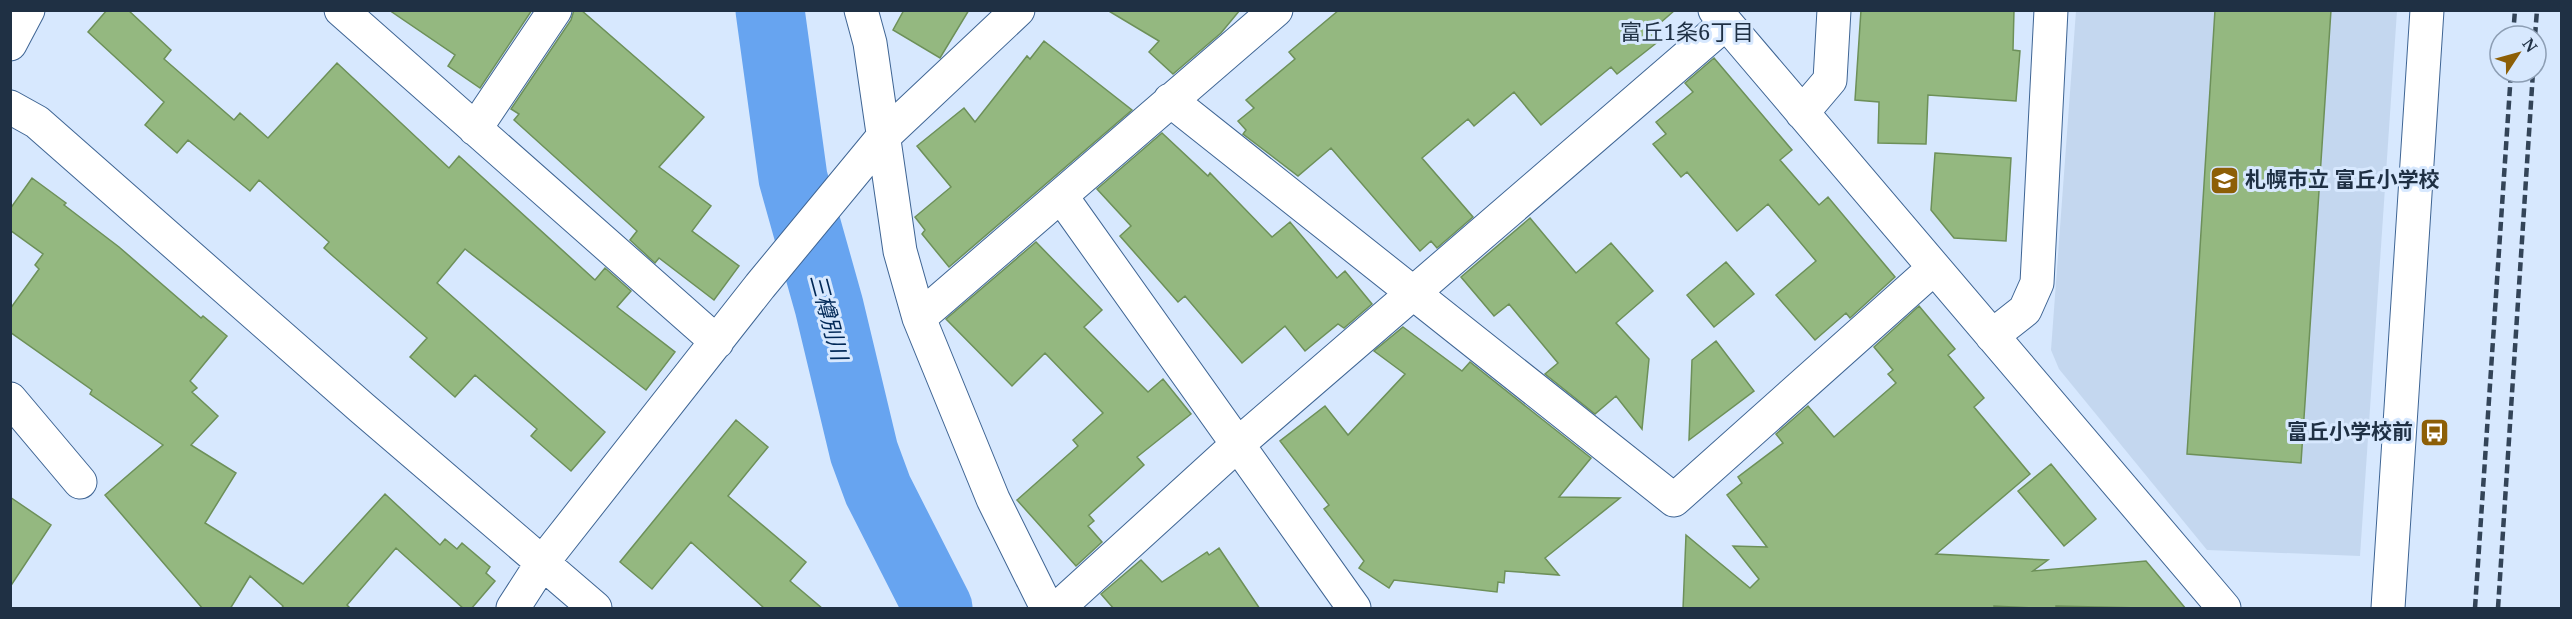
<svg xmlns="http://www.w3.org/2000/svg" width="2572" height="619" viewBox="0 0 2572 619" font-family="'Noto Serif','Noto Sans JP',serif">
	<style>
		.built { fill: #c4d7ef }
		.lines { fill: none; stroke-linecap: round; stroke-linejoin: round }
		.river { stroke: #67a4f0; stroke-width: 69 }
		.building { fill: #94b880; stroke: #6d9059; stroke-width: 1.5 }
		.minor-casing { stroke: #3f6594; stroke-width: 35 }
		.minor { stroke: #fff; stroke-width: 33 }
		.rail { stroke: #334458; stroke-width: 4.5; stroke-dasharray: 9 4.5; stroke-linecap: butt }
		.labels { text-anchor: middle; stroke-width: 6; stroke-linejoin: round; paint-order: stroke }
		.poi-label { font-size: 21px; font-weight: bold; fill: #1f3044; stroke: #d7e8fe; text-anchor: start }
		.neighbourhood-label { font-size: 22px; fill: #1f3044; stroke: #d7e8fe }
		.water-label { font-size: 22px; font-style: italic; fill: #002857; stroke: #d7e8fe }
	</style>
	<rect width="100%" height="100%" fill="#d7e8fe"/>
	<path class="built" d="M 2076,11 L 2397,11 L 2360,556 L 2207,550 L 2059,369 L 2051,350 Z"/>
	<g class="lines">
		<path class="river" d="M 770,10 L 793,178 L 829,306 L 864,452 L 878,490 L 938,608"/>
	</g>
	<path class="building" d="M 107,10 L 128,10 L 171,50 L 164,59 L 234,120 L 240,113 L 268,138 L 337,63 L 449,168 L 459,156 L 595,280 L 605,268 L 631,291 L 617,307 L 675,352 L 646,390 L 465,249 L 437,283 L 605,432 L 571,471 L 531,436 L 537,429 L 475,375 L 455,397 L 410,357 L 427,338 L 334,257 L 324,248 L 329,242 L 259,180 L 250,191 L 188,140 L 177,153 L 145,125 L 164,102 L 88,32 Z
		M 389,10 L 532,10 L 480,88 L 448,66 L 455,55 Z
		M 574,10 L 581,10 L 704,117 L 659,167 L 711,206 L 692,231 L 739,266 L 714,300 L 659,258 L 655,263 L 630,240 L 637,231 L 514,120 L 519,114 L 511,109 L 571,20 Z
		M 904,10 L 969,10 L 940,58 L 893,30 Z
		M 1107,10 L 1240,10 L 1221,33 L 1173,74 L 1149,52 L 1159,41 Z
		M 1339,10 L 1675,10 L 1651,31 L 1659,41 L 1617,74 L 1611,67 L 1541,125 L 1514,92 L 1474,126 L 1468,119 L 1422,158 L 1473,217 L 1437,248 L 1431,241 L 1420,251 L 1331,148 L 1298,176 L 1243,134 L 1246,130 L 1238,121 L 1254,108 L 1246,100 L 1295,59 L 1289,52 Z
		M 1861,10 L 2014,10 L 2013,50 L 2020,51 L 2016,101 L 1928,95 L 1926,144 L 1878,143 L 1879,102 L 1855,100 Z
		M 2215,10 L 2331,10 L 2301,463 L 2187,454 Z
		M 1044,41 L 1132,110 L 949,267 L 922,234 L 925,230 L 915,217 L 951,187 L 917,146 L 964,108 L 975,122 L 1027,56 L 1030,59 Z
		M 1714,58 L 1792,150 L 1780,160 L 1819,205 L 1828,197 L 1895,277 L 1850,318 L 1846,313 L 1815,340 L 1776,295 L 1816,261 L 1768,204 L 1737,231 L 1687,172 L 1681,177 L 1653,144 L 1666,134 L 1656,122 L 1693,92 L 1685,83 Z
		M 1162,133 L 1208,176 L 1210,173 L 1272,237 L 1290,222 L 1337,278 L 1345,271 L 1372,304 L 1344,328 L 1338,324 L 1305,351 L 1285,326 L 1242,363 L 1185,296 L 1178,302 L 1120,236 L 1131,226 L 1097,189 Z
		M 1935,153 L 2011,158 L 2006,241 L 1954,238 L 1931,210 Z
		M 32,178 L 66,203 L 64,205 L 119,247 L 201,318 L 203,316 L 227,336 L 190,381 L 197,388 L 192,392 L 218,416 L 191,445 L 236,473 L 205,523 L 303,584 L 385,494 L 440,545 L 445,539 L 457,549 L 462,543 L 490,567 L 486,573 L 495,581 L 471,609 L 464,609 L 396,548 L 347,605 L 351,609 L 281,609 L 283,606 L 250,576 L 230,609 L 203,609 L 105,495 L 163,445 L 90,394 L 92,390 L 10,332 L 10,309 L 39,269 L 35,265 L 43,254 L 10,230 L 10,209 Z
		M 1530,218 L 1576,273 L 1611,243 L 1653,291 L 1616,323 L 1649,359 L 1642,429 L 1616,396 L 1595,414 L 1545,374 L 1558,363 L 1509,304 L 1494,316 L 1461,277 Z
		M 1036,242 L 1102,310 L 1084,327 L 1148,392 L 1163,379 L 1191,414 L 1137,457 L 1144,465 L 1089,515 L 1094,521 L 1088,526 L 1102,542 L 1076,566 L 1017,500 L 1078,446 L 1073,440 L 1103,413 L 1045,353 L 1012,386 L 946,319 Z
		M 1726,262 L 1754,294 L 1714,327 L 1687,295 Z
		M 1919,306 L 1955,349 L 1948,355 L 1984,398 L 1974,407 L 2030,474 L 1936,554 L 2048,560 L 2033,571 L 2146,561 L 2186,609 L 2056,606 L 2056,609 L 1994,606 L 1994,609 L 1683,609 L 1686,535 L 1750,588 L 1759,579 L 1733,546 L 1767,547 L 1727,495 L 1742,483 L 1738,477 L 1783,443 L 1776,434 L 1808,406 L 1834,437 L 1896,383 L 1888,374 L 1893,370 L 1874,347 Z
		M 1403,327 L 1462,371 L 1470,362 L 1591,458 L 1559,497 L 1620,498 L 1545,558 L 1559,575 L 1505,571 L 1504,583 L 1498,582 L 1497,592 L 1394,580 L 1389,588 L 1359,568 L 1364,561 L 1324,509 L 1329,505 L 1280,441 L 1325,406 L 1348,435 L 1405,374 L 1374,351 Z
		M 1716,341 L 1754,391 L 1689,440 L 1692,360 Z
		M 736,420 L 768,447 L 728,496 L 806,562 L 790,581 L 823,609 L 765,609 L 691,542 L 652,589 L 620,562 Z
		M 2051,464 L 2096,519 L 2064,546 L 2018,491 Z
		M 10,497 L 51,525 L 10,587 Z
		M 1219,548 L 1260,609 L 1114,609 L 1101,594 L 1141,560 L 1162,582 L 1207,552 L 1209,555 Z"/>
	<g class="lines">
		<defs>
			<path id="minor" d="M 341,10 L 717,342
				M 861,10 L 870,43 L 900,251 L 919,318 L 993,499 L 1047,608
				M 1715,10 L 2224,608
				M 10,44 L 28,10
				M 1170,100 L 1674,500 L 1934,268
				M 10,107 L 37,122 L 362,408 L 595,608
				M 1802,113 L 1830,80 L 1834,10
				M 475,129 L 555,10
				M 1061,196 L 1354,608
				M 919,318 L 1276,10
				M 1992,336 L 2025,310 L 2037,283 L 2051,10
				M 10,399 L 80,482
				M 513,608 L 542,563 L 760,286 L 883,137 L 1018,10
				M 1058,608 L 1237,445 L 1726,23
				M 2388,608 L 2427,10"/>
		</defs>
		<use href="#minor" class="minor-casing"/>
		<use href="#minor" class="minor"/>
		<path class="rail" d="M 2513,36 L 2515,10
			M 2535,36 L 2537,10
			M 2475,608 L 2511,72
			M 2498,608 L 2533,72"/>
	</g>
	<defs>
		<symbol id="school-square" viewBox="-11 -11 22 22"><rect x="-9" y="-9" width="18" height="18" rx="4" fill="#8d5f07" stroke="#d7e8fe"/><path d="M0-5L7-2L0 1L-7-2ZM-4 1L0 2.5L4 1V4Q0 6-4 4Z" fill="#fff"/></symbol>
		<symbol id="bus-square" viewBox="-11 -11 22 22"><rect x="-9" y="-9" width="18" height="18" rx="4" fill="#8d5f07" stroke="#d7e8fe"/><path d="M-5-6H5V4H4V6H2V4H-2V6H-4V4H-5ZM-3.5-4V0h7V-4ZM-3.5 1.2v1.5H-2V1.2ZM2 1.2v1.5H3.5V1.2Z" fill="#fff"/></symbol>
	</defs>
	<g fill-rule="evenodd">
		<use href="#school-square" x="2208" y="164" width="33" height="33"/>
		<use href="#bus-square" x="2418" y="416" width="33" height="33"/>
	</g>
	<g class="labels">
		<g class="poi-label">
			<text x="2245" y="187">札幌市立 富丘小学校</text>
			<text x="2413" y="439" text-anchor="end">富丘小学校前</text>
		</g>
		<g class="neighbourhood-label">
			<text x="1687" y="40">富丘1条6丁目</text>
		</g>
		<g class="water-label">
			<text transform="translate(829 317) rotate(75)" y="8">三樽別川</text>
		</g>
	</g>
	<rect width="2572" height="619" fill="none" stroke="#1f3044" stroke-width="24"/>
	<g transform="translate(2518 54) rotate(54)"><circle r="28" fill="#d7e8fe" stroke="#8d9eb4" stroke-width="1.5"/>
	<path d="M0-4.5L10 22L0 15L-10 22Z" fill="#8d5f07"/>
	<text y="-9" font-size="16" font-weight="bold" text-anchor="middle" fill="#1f3044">N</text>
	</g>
</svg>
